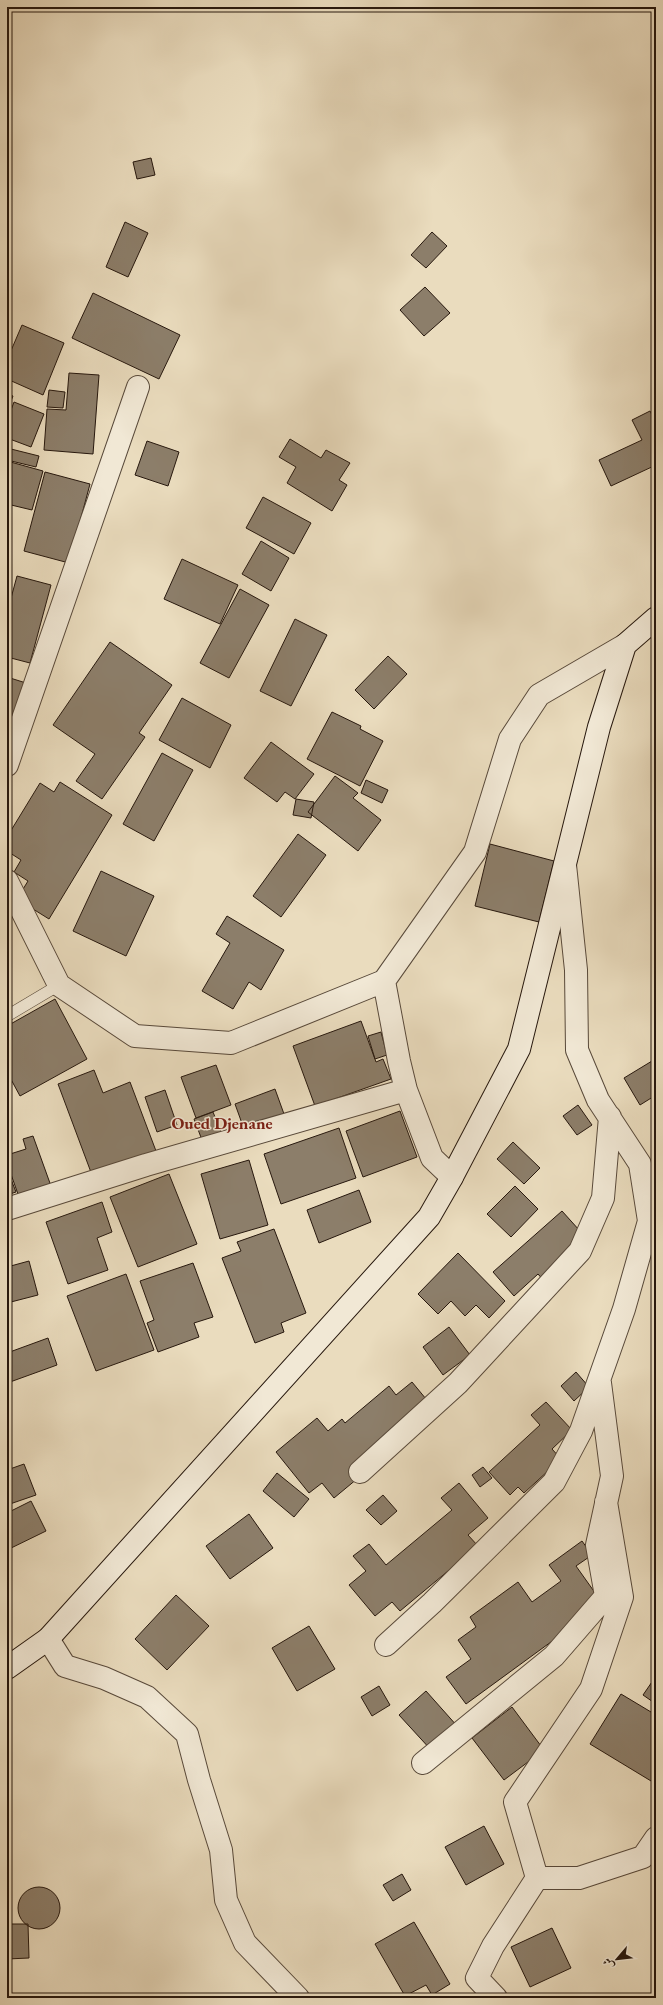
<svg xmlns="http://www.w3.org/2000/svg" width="663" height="2005" viewBox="0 0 663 2005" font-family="'EB Garamond',Amiri,serif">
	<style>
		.building { fill: #8c7e6a; stroke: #27180e }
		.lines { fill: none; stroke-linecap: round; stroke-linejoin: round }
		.lane-casing { stroke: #58493a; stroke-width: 12 }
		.street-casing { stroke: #58493a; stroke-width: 24 }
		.secondary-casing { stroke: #27180e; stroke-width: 24 }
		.lane { stroke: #f1e8d5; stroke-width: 11 }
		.street { stroke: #f1e8d5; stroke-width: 22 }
		.secondary { stroke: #f1e8d5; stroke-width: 22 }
		.labels { text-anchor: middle; stroke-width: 3; stroke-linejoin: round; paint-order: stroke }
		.quarter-label { font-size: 17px; font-weight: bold; fill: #7a1f14; stroke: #f1e8d5 }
	</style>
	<rect width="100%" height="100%" fill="#eadcbe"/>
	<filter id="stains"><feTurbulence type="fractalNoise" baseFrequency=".005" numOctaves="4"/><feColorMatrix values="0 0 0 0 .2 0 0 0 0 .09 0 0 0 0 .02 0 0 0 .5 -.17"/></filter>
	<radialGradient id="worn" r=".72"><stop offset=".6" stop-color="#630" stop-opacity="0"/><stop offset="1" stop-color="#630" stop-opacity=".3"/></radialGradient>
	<path class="building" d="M 151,158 L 155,175 L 137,179 L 133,162 Z
		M 125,222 L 148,233 L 128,277 L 106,267 Z
		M 432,232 L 447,246 L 426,268 L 411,255 Z
		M 425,287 L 450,313 L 424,336 L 400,310 Z
		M 93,293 L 180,335 L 159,379 L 72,338 Z
		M 22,325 L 64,343 L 43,395 L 7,379 L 7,360 Z
		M 69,373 L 99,375 L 93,454 L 44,450 L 47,409 L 66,410 Z
		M 49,390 L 65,392 L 63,408 L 47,407 Z
		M 7,394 L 13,396 L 7,411 Z
		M 14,402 L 44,414 L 31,447 L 7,438 L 7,421 Z
		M 650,411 L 656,423 L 656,465 L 611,486 L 599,460 L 642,440 L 632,420 Z
		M 290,439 L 321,458 L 326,450 L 350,463 L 339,480 L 347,485 L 332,511 L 287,483 L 296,467 L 279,457 Z
		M 147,441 L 179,452 L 168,486 L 135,475 Z
		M 7,448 L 39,456 L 36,467 L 7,460 Z
		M 7,461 L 43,471 L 32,510 L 7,504 Z
		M 45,472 L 90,484 L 69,563 L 24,551 Z
		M 263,497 L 311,523 L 294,554 L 246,528 Z
		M 261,541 L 289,558 L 271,591 L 242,574 Z
		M 182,559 L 238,585 L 220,624 L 164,599 Z
		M 17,576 L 51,585 L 30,663 L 7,657 L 7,613 Z
		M 240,589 L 269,605 L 229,678 L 200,663 Z
		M 295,619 L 327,635 L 291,706 L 260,691 Z
		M 110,642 L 172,685 L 139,733 L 145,737 L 102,799 L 76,781 L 95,754 L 53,725 Z
		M 388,656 L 407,674 L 374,709 L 355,690 Z
		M 7,677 L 26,683 L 7,744 Z
		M 182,698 L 231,725 L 210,768 L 159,740 Z
		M 332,712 L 361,726 L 360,729 L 383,741 L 360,786 L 307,759 Z
		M 271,742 L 314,774 L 295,799 L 285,792 L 277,802 L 244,778 Z
		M 162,753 L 193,770 L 154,841 L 123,824 Z
		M 335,776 L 358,793 L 353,798 L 381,820 L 358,851 L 308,812 Z
		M 366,780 L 388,790 L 382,803 L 361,793 Z
		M 60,782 L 112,815 L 49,919 L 17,899 L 28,881 L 14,872 L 21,860 L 7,851 L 7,837 L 40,783 L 54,792 Z
		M 296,799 L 314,802 L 311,818 L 293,815 Z
		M 298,834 L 326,855 L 281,917 L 253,896 Z
		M 490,844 L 554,861 L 539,922 L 475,906 Z
		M 101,871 L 154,896 L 126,956 L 73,931 Z
		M 227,916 L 284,950 L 261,990 L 249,982 L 233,1009 L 202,991 L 230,943 L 216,934 Z
		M 55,999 L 87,1059 L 20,1096 L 7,1072 L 7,1026 Z
		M 361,1021 L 376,1062 L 383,1059 L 391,1079 L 315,1106 L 293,1046 Z
		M 381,1032 L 387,1055 L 375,1059 L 368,1036 Z
		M 652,1061 L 656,1069 L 656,1095 L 640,1105 L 624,1078 Z
		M 216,1065 L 231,1105 L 196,1118 L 181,1077 Z
		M 94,1070 L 103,1093 L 130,1082 L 156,1151 L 92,1175 L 58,1084 Z
		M 275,1089 L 284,1114 L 244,1129 L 235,1104 Z
		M 165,1090 L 177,1125 L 157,1132 L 145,1097 Z
		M 578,1105 L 592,1125 L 577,1135 L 563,1116 Z
		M 400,1111 L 417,1157 L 363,1177 L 346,1131 Z
		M 213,1112 L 221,1132 L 202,1140 L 194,1119 Z
		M 339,1128 L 356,1178 L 281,1204 L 264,1154 Z
		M 33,1136 L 51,1186 L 19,1197 L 7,1163 L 7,1155 L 26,1149 L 23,1139 Z
		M 513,1142 L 540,1168 L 524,1184 L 497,1159 Z
		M 249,1160 L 268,1225 L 220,1239 L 201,1174 Z
		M 7,1169 L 16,1192 L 7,1195 Z
		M 169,1174 L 197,1244 L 138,1267 L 110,1197 Z
		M 515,1186 L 538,1209 L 511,1237 L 487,1214 Z
		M 359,1190 L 371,1222 L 319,1243 L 307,1210 Z
		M 102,1202 L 112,1232 L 97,1238 L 108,1270 L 68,1284 L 46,1222 Z
		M 562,1211 L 589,1241 L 544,1281 L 538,1274 L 514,1296 L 493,1272 Z
		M 274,1229 L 306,1313 L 281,1323 L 284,1332 L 255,1343 L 222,1258 L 241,1251 L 237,1242 Z
		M 458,1253 L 505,1301 L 489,1318 L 476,1305 L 465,1316 L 451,1301 L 438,1314 L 418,1294 Z
		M 29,1261 L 38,1295 L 7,1303 L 7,1267 Z
		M 193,1263 L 213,1317 L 194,1323 L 199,1337 L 158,1352 L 147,1323 L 154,1320 L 140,1281 Z
		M 126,1274 L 154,1350 L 96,1371 L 67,1296 Z
		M 449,1327 L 470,1355 L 443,1375 L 423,1347 Z
		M 48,1338 L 57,1365 L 10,1382 L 7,1375 L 7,1353 Z
		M 576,1372 L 589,1387 L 574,1401 L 561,1386 Z
		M 412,1382 L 431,1405 L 369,1469 L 334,1498 L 322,1483 L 309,1493 L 276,1452 L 317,1418 L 328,1431 L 342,1419 L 345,1423 L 389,1386 L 396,1395 Z
		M 546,1402 L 572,1430 L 552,1449 L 561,1459 L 524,1493 L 518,1487 L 510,1495 L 489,1472 L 540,1425 L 531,1415 Z
		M 24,1464 L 36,1495 L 7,1505 L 7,1470 Z
		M 483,1467 L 492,1478 L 480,1487 L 472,1475 Z
		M 277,1473 L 309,1499 L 294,1517 L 263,1491 Z
		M 459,1483 L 488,1518 L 468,1535 L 478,1546 L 400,1611 L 392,1602 L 375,1616 L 349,1585 L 366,1571 L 353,1556 L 369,1544 L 386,1565 L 452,1510 L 441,1498 Z
		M 383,1495 L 397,1511 L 381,1525 L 366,1510 Z
		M 31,1501 L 46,1531 L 7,1550 L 7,1513 Z
		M 249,1514 L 273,1548 L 230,1579 L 206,1546 Z
		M 582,1541 L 592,1555 L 576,1566 L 603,1604 L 466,1704 L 446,1677 L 471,1659 L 458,1640 L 476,1627 L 470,1617 L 518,1582 L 532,1602 L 561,1581 L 549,1565 Z
		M 176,1595 L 209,1626 L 167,1670 L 135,1639 Z
		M 309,1626 L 335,1669 L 297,1691 L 272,1648 Z
		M 656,1676 L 656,1704 L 643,1695 Z
		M 379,1686 L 390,1705 L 372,1716 L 361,1697 Z
		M 426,1691 L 458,1727 L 432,1751 L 399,1715 Z
		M 621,1694 L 656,1715 L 656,1784 L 590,1744 Z
		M 512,1707 L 544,1750 L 504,1780 L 472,1738 Z
		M 484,1826 L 504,1864 L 466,1885 L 445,1847 Z
		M 402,1874 L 411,1890 L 393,1901 L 383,1885 Z
		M18 1908a21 21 0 1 1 42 0a21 21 0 1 1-42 0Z
		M 414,1922 L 450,1984 L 432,1995 L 426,1985 L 405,1996 L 375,1944 Z
		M 7,1924 L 28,1924 L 29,1958 L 7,1959 Z
		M 552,1928 L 571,1968 L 530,1987 L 511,1947 Z"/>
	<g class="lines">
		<defs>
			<path id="lane" d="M 7,1016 L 59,985"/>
			<path id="street" d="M 7,765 L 138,387
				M 7,881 L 59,985 L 135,1036 L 231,1043 L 384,981 L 475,852 L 510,739 L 539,695 L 625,645
				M 384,981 L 399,1061 L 406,1090 L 432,1158 L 452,1177
				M 7,1209 L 146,1165 L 406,1090
				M 360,1472 L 458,1383 L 580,1251 L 603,1198 L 610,1117
				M 606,1502 L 622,1597 L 591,1689 L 515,1802 L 537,1878 L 579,1878 L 643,1857 L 656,1838
				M 48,1639 L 65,1666 L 104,1678 L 147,1697 L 187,1734 L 199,1780 L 221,1850 L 226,1900 L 245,1943 L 298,1998
				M 386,1645 L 432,1603 L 554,1482 L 581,1431 L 624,1309 L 649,1221 L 640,1164 L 598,1100 L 577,1050 L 576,970 L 565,865
				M 423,1763 L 554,1656 L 606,1596 L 597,1545 L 612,1476 L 600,1383
				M 496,1998 L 477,1978 L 493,1946 L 537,1878"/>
			<path id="secondary" d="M 7,1668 L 48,1639 L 429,1217 L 452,1177 L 519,1049 L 599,727 L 625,645 L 656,618"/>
		</defs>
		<use href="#lane" class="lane-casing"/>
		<use href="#street" class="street-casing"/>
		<use href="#secondary" class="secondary-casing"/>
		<use href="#lane" class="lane"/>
		<use href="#street" class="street"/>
		<use href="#secondary" class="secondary"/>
	</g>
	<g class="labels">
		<g class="quarter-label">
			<text x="222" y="1129">Oued Djenane</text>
		</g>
	</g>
	<rect width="663" height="2005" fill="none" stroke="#eadcbe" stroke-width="24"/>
	<rect x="8" y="8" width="647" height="1989" fill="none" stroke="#27180e" stroke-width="2"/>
	<rect x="12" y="12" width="639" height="1981" fill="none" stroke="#27180e"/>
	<g transform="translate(617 1959) rotate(242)" stroke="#f1e8d5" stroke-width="3" paint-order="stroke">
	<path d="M0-3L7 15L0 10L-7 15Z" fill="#27180e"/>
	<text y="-6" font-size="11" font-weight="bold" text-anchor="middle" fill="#27180e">ش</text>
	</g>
	<rect width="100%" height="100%" filter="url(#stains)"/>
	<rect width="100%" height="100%" fill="url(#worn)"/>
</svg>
